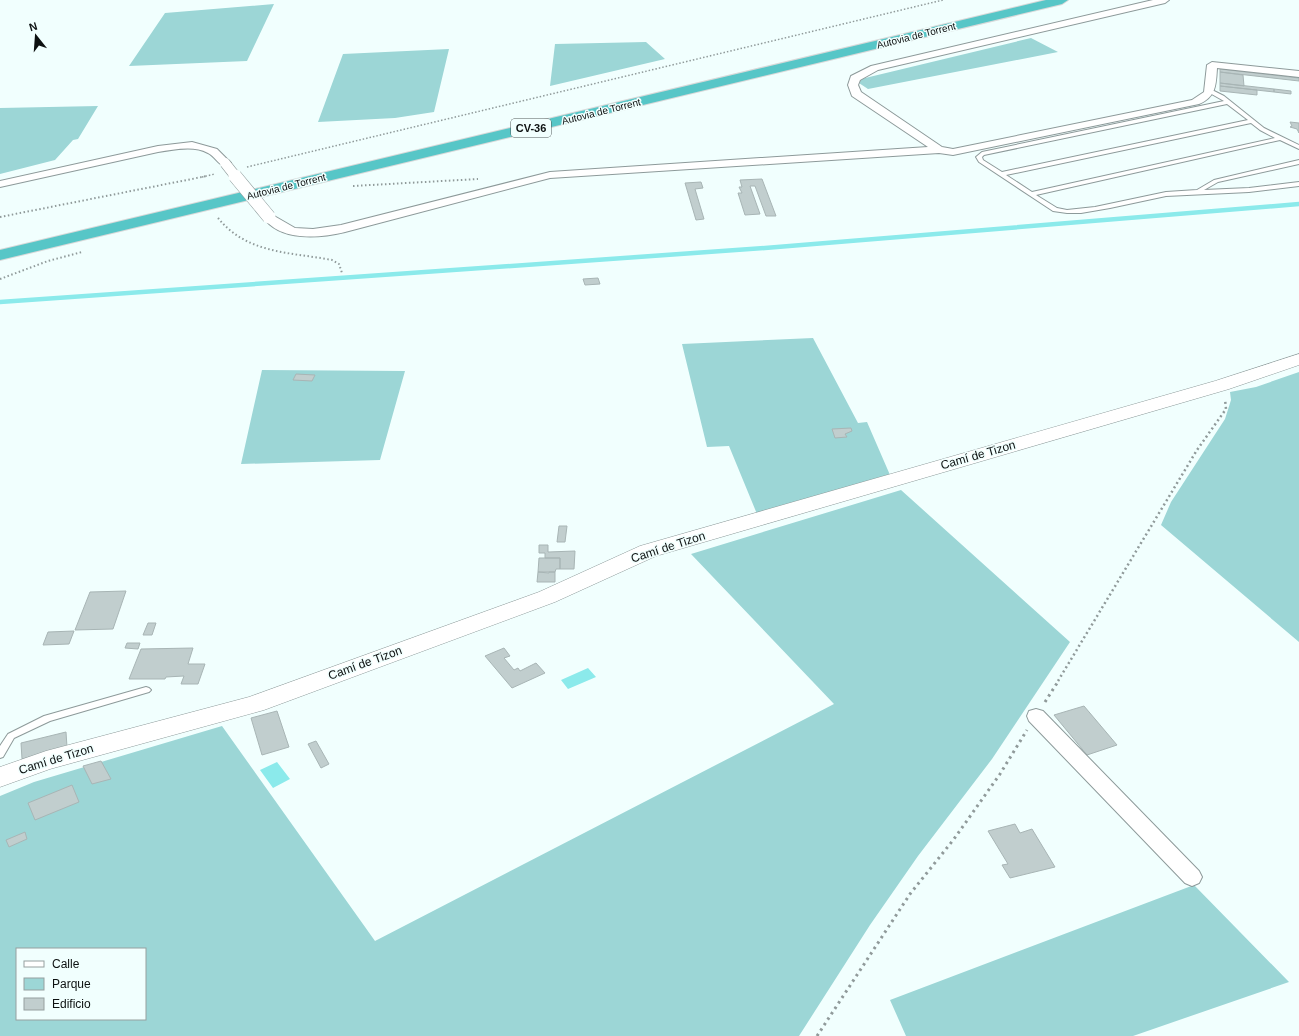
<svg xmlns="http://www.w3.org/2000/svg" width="1299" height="1036" viewBox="0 0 1299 1036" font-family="Helvetica,sans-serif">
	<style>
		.green { fill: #9cd6d6; fill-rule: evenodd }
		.water { fill: #8beaeb }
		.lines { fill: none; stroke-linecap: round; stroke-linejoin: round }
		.stream { stroke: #8beaeb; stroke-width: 4.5 }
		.building { fill: #c1cece; stroke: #a8b5b5 }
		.service-casing { stroke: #8d9a9a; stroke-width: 2 }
		.minor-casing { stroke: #8d9a9a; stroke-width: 2 }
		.tertiary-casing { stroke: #8d9a9a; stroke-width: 1 }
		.motorway-casing { stroke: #d8d9d9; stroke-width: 2 }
		.path-far3 { stroke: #909a9a; stroke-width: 1.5; stroke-dasharray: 1.5 2; stroke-linecap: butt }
		.path-far2 { stroke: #909a9a; stroke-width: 2; stroke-dasharray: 1.5 2.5; stroke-linecap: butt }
		.path-far1 { stroke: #909a9a; stroke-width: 2.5; stroke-dasharray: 2 3; stroke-linecap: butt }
		.path { stroke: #909a9a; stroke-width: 3; stroke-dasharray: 2.5 4; stroke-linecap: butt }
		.service { fill: #fff; fill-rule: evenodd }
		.minor { fill: #fff; fill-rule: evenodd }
		.tertiary { fill: #fff; fill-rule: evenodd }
		.motorway { fill: #57c6c7; fill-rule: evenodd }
		.minor-bridge-far1-casing { stroke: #8d9a9a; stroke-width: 11; stroke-linecap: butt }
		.minor-bridge-casing { stroke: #8d9a9a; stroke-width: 14; stroke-linecap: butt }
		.minor-bridge-far1 { stroke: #fff; stroke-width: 10 }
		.minor-bridge { stroke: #fff; stroke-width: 13 }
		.labels { text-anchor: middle; stroke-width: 3; stroke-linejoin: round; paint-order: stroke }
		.far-street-label { font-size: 10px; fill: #0d1111; stroke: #f1fffe }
		.shield { fill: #f1fffe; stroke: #515858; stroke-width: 1 }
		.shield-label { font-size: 11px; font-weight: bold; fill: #0d1111 }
		.street-label { font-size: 12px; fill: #0d1111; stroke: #f1fffe }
	</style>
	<rect width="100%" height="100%" fill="#f1fffe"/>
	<path class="green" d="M 274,4 L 247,61 L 129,66 L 165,13 Z
		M 1031,38 L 1058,52 L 868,89 L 859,83 L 861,79 Z
		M 646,42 L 665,59 L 550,86 L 555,44 Z
		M 449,49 L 434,112 L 395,118 L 318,122 L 343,54 Z
		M 98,106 L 78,139 L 73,140 L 55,160 L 0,174 L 0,108 Z
		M 813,338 L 858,423 L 867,422 L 890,475 L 757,514 L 729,446 L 707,447 L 682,344 Z
		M 262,370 L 405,371 L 380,460 L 241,464 Z
		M 1299,372 L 1299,642 L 1161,525 L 1171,502 L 1225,419 L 1231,400 L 1230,392 L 1256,387 Z
		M 901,490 L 1070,642 L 992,759 L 918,856 L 870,925 L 799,1036 L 0,1036 L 0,796 L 34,782 L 222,726 L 375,941 L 834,704 L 691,554 ZM 17,949 L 145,949 L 145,1019 L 17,1019 Z
		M 1194,885 L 1289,982 L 1133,1036 L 906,1036 L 890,1000 Z"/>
	<path class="water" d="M 588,668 L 596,677 L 568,689 L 561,680 Z
		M 277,762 L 290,779 L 273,788 L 260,770 Z"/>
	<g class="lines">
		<path class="stream" d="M 0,302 L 765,248 L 1299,204"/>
	</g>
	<path class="building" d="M 1220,69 L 1299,78 L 1299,81 L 1220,72 Z
		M 1220,72 L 1243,75 L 1244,86 L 1220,83 Z
		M 1220,83 L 1274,89 L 1274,92 L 1220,86 Z
		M 1220,86 L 1257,90 L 1257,95 L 1220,91 Z
		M 1274,89 L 1291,91 L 1291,94 L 1274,92 Z
		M 1290,122 L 1299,123 L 1299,133 L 1297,129 L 1290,127 L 1292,126 Z
		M 762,179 L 776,216 L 766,216 L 755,186 L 750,186 L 760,214 L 745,215 L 738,193 L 742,193 L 739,187 L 742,187 L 740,180 Z
		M 701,182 L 703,188 L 695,189 L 704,219 L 696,220 L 685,183 Z
		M 598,278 L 600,284 L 585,285 L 583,279 Z
		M 296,374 L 315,375 L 312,381 L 293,380 Z
		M 851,428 L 852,431 L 845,434 L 847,437 L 835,438 L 832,429 Z
		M 559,526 L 567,526 L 565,542 L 557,542 Z
		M 539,545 L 548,545 L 548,552 L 575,551 L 574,569 L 560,569 L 560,558 L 545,558 L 545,553 L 539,553 Z
		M 539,558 L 560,558 L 560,569 L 556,569 L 555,572 L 538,572 Z
		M 538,572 L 549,573 L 549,572 L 555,572 L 555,582 L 537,582 Z
		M 126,591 L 113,629 L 75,630 L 90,592 Z
		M 148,623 L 156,623 L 152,635 L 143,635 Z
		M 74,631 L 69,644 L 43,645 L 48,632 Z
		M 127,643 L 140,643 L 138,649 L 125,648 Z
		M 193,648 L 188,664 L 205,664 L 198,684 L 181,684 L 184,676 L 166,677 L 165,679 L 129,679 L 141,649 Z
		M 504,648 L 510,656 L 504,658 L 514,670 L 518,668 L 520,671 L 536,663 L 545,673 L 512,688 L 485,656 Z
		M 1084,706 L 1117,745 L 1087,755 L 1054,715 Z
		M 277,711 L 289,747 L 262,755 L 251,718 Z
		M 66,732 L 67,747 L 22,759 L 21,743 Z
		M 316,741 L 329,764 L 321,768 L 308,744 Z
		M 101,761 L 111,779 L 92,784 L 83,766 Z
		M 72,785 L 79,802 L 35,820 L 28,803 Z
		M 1015,824 L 1020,833 L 1032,829 L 1055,867 L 1010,878 L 1002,865 L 1008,864 L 988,831 Z
		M 25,832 L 27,839 L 9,847 L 6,840 Z"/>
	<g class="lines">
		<defs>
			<path id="service" d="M 1208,90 L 1212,90 L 1224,96 L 1264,128 L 1299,145 L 1299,149 L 1280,140 L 1036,195 L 1057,208 L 1067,210 L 1095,207 L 1166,192 L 1197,190 L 1214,180 L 1299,160 L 1299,164 L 1218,182 L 1204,190 L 1249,188 L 1299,182 L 1299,186 L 1249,192 L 1166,196 L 1110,208 L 1081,213 L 1067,213 L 1053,211 L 979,162 L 976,157 L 982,152 L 1224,101 L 1208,92 ZM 1227,104 L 1248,120 L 1002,172 L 983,160 L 982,157 L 984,155 ZM 1251,123 L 1260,130 L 1275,138 L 1032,192 L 1006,175 Z
				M 146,687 L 149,688 L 151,690 L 149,692 L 50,721 L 14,738 L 3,757 L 0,758 L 0,746 L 8,734 L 44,716 Z"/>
			<path id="minor" d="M 1153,0 L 1169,0 L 1165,3 L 878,70 L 860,80 L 858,85 L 861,92 L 942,147 L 953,149 L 1192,100 L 1204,92 L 1207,65 L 1212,62 L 1299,71 L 1299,77 L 1217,68 C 1216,85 1216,97 1199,104 L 953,155 L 939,153 L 550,178 L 345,232 C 320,238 280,242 263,217 L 269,213 L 295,228 L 313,229 L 341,225 L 550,172 L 928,147 L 852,96 L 848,85 L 851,76 L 871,66 Z
				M 192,142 L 217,149 L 231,163 L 225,166 C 218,165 215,156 208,153 C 193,145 174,150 158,152 L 0,187 L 0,181 L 158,146 Z
				M 1036,709 L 1043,711 L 1199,871 L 1202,877 L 1199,883 L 1192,886 L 1185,883 L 1029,721 L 1027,716 L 1029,711 Z"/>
			<path id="tertiary" d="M 1299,354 L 1299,365 L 1229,389 L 656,556 L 555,602 L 264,710 L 50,769 L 0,787 L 0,767 L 46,751 L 249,697 L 539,592 L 640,546 L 1215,381 Z"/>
			<path id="motorway" d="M 1046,0 L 1068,0 L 1062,4 L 0,260 L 0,250 Z"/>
		</defs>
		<use href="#service" class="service-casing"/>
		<use href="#minor" class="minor-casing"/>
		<use href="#tertiary" class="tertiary-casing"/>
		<use href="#motorway" class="motorway-casing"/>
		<path class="path-far3" d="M 247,167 L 943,0
			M 202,177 L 215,174"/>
		<path class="path-far2" d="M 353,186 L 478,179
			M 0,217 L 207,176
			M 218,218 C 247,254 290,252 332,260 L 339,264 L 342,273
			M 0,279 L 48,261 L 82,252"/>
		<path class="path-far1" d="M 1058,681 L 1197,450 L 1226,409 L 1225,399"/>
		<path class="path" d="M 1045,702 L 1059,680
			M 817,1036 L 910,894 L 954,839 L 1000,774 L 1027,730"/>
		<use href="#service" class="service"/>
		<use href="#minor" class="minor"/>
		<use href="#tertiary" class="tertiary"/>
		<use href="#motorway" class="motorway"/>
		<defs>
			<path id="minor-bridge-far1" d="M 225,163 L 236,177"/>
			<path id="minor-bridge" d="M 235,176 L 269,217"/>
		</defs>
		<use href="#minor-bridge-far1" class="minor-bridge-far1-casing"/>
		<use href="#minor-bridge" class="minor-bridge-casing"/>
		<use href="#minor-bridge-far1" class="minor-bridge-far1"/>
		<use href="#minor-bridge" class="minor-bridge"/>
	</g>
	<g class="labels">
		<g class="far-street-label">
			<text transform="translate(916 35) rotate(-14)" y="4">Autovia de Torrent</text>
			<text transform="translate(601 111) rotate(-14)" y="4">Autovia de Torrent</text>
			<text transform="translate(286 186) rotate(-14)" y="4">Autovia de Torrent</text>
		</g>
		<rect class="shield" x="511" y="119" width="40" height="18" rx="3"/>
		<g class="shield-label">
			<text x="531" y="132">CV-36</text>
		</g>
		<g class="street-label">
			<text transform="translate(978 455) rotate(-16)" y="4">Camí de Tizon</text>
			<text transform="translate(668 547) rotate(-18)" y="4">Camí de Tizon</text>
			<text transform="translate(365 663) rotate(-20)" y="4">Camí de Tizon</text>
			<text transform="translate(56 759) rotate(-17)" y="4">Camí de Tizon</text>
		</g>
	</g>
	<rect x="16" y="948" width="130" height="72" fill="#f1fffe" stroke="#96a09f"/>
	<rect x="24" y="961" width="20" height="6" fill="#ffffff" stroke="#96a09f"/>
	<text x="52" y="968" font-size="12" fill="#0d1111">Calle</text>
	<rect x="24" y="978" width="20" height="12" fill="#9cd6d6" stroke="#96a09f"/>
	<text x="52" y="988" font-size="12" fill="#0d1111">Parque</text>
	<rect x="24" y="998" width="20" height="12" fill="#c1cece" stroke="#96a09f"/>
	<text x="52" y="1008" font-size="12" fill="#0d1111">Edificio</text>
	<g transform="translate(36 36) rotate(343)" stroke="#f1fffe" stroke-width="3" paint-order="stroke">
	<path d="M0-3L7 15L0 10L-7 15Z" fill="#0d1111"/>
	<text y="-6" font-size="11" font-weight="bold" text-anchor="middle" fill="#0d1111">N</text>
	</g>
</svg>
